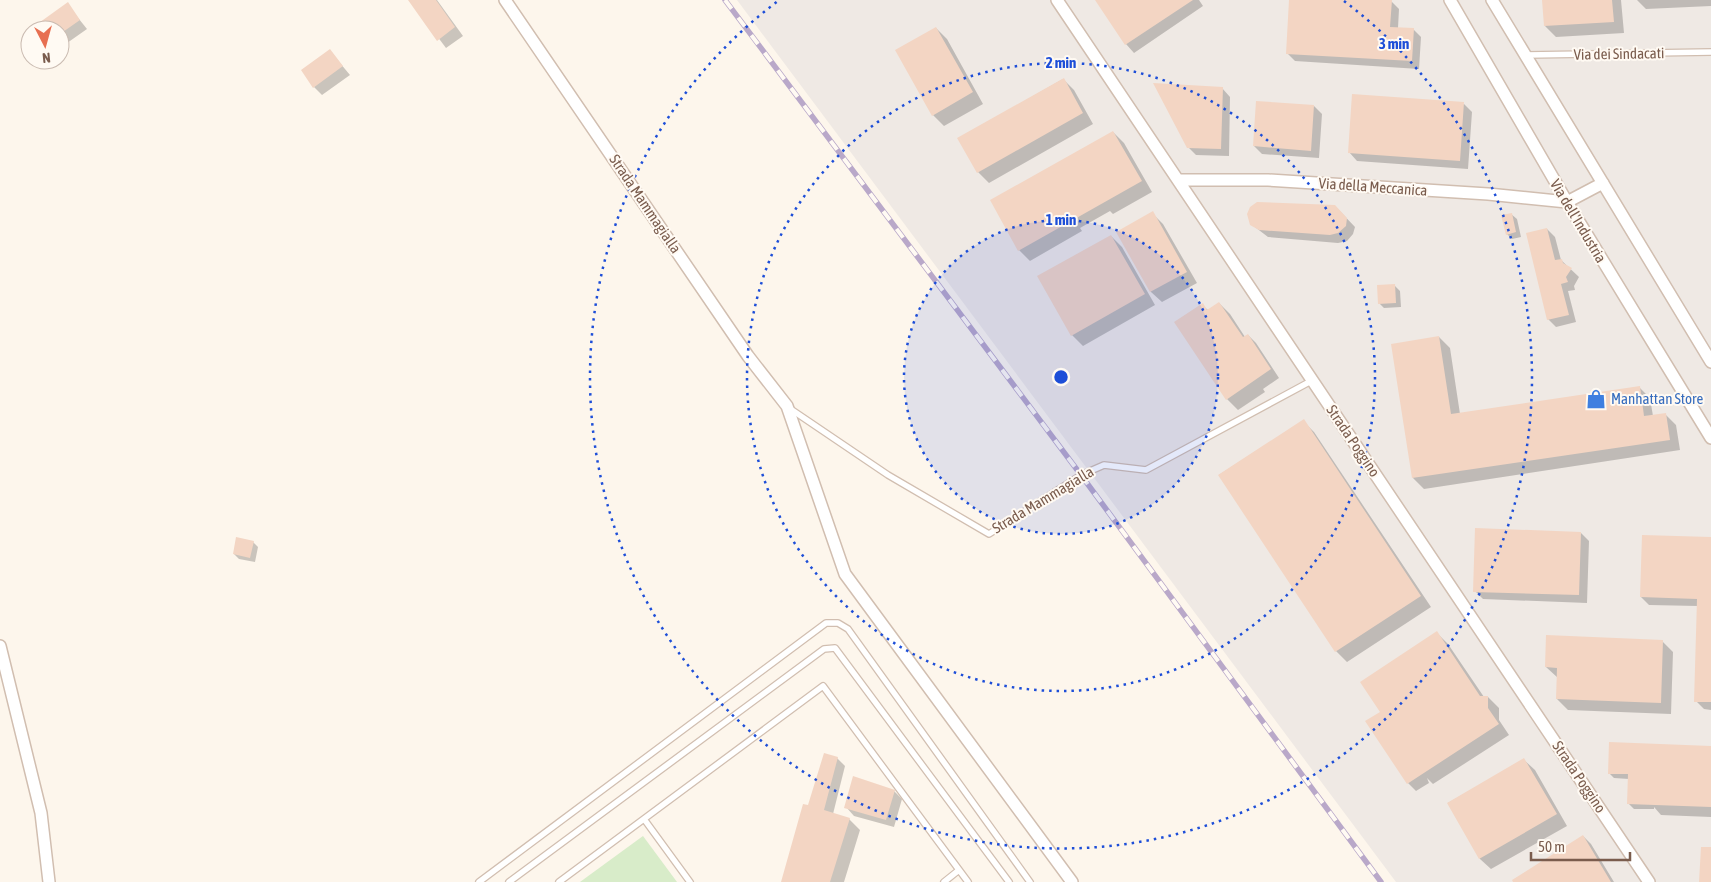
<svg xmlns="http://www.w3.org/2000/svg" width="1711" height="882" viewBox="0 0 1711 882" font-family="'Asap Condensed',sans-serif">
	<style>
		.industrial { fill: #efe9e4 }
		.green { fill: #d8ecc9 }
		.shadow { fill: #0003 }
		.building { fill: #f3d5c3 }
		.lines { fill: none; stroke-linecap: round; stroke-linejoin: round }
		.service-casing { stroke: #d1beb0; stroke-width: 8 }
		.minor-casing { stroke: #d1beb0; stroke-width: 14 }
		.service { stroke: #fff; stroke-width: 5.5 }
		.minor { stroke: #fff; stroke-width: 11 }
		.rail-casing { stroke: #b9a8c9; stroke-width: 5.5 }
		.rail { stroke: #fffaf3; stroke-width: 4; stroke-dasharray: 11; stroke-linecap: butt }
		.ring { fill: none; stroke: #1d4ed8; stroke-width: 2.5; stroke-dasharray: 2.5 5 }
		.labels { text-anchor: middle; stroke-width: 4; stroke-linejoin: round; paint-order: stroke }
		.street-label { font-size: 15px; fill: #7a5c4d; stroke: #fffaf3 }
		.shop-label { font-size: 15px; fill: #366cbe; stroke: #fffaf3; text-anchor: start }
		.centre { fill: #1d4ed8; stroke: #fffaf3; stroke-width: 2.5 }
		.ring-label { font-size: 15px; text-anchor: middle; font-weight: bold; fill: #1d4ed8; stroke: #fffaf3; stroke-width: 4; stroke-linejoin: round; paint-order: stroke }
	</style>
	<rect width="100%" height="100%" fill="#fdf6ec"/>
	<path class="industrial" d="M 737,0 L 1711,0 L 1711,882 L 1396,882 Z"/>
	<path class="green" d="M 643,836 L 677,882 L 580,882 Z"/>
	<path class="shadow" d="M 410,0 L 437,0 L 463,36 L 446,48 Z
		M 1096,0 L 1199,0 L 1203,6 L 1134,53 L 1126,44 Z
		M 1290,0 L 1391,1 L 1399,9 L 1398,28 L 1413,29 L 1421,37 L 1419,69 L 1295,61 L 1287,53 Z
		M 1543,0 L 1621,0 L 1624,33 L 1556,37 L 1545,26 Z
		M 1637,0 L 1711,0 L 1711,6 L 1646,9 Z
		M 67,4 L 87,29 L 60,48 L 60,30 L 42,30 Z
		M 936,28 L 947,39 L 983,104 L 944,126 L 933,115 Z
		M 330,51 L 350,75 L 322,95 L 314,87 Z
		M 1063,79 L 1074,90 L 1093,124 L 989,183 L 978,172 L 959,139 Z
		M 1222,88 L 1230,97 L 1229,156 L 1196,155 L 1188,147 Z
		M 1464,104 L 1472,112 L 1468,169 L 1357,161 L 1349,152 Z
		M 1314,106 L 1322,114 L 1319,158 L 1262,154 L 1254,146 Z
		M 1113,132 L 1124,143 L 1152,192 L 1113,214 L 1110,211 L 1080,228 L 1082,231 L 1030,261 L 1019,250 Z
		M 1335,206 L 1355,227 L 1353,234 L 1347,241 L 1338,243 L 1268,237 L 1251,224 Z
		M 1152,213 L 1163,224 L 1197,283 L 1162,302 L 1151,292 L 1118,233 Z
		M 1511,214 L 1517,219 L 1521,237 L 1512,239 L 1507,234 Z
		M 1547,229 L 1555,237 L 1561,260 L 1579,277 L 1574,286 L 1575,290 L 1568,291 L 1576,322 L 1556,327 L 1548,319 Z
		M 1111,236 L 1122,247 L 1155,305 L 1083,346 L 1072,335 Z
		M 1395,286 L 1400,291 L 1401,307 L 1384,308 L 1379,303 Z
		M 1219,303 L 1230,314 L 1245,337 L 1248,335 L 1256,343 L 1279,378 L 1263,389 L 1265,392 L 1238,410 L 1227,399 L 1202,305 L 1208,310 Z
		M 1439,337 L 1450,348 L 1460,414 L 1639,387 L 1650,398 L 1653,416 L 1665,414 L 1676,425 L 1680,450 L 1424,489 L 1413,478 L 1393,345 Z
		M 1303,421 L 1314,432 L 1431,607 L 1347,662 L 1336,651 L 1219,475 Z
		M 1581,533 L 1589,541 L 1587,603 L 1483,599 L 1475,591 Z
		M 1711,539 L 1711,710 L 1704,709 L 1696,701 L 1698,606 L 1649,605 L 1641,597 Z
		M 253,542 L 258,547 L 255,562 L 239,559 L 234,554 Z
		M 1437,633 L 1448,644 L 1484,697 L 1488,697 L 1499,708 L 1499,720 L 1509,735 L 1433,784 L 1427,778 L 1429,783 L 1416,791 L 1408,783 L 1380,713 Z
		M 1662,641 L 1673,652 L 1671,714 L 1568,710 L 1557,699 L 1558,678 L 1546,667 Z
		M 1711,747 L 1711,817 L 1661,815 L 1654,807 L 1654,809 L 1634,809 L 1628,803 L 1629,779 L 1614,778 L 1609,773 Z
		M 837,758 L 845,766 L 833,814 L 849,819 L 860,830 L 844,882 L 782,882 Z
		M 1524,760 L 1535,770 L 1567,826 L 1491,869 L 1480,859 L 1448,803 Z
		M 894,791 L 902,799 L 894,827 L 854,816 L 846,807 Z
		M 1583,836 L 1591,844 L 1614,882 L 1515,882 Z"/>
	<path class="building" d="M 408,0 L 436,0 L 455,27 L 437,41 Z
		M 1095,0 L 1193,0 L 1125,45 Z
		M 1289,0 L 1392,0 L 1390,27 L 1414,28 L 1412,61 L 1286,54 Z
		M 1542,0 L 1612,0 L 1614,22 L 1544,26 Z
		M 68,2 L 80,20 L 60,34 L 60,30 L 40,30 L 36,25 Z
		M 936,27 L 973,92 L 932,116 L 895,50 Z
		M 330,49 L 343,66 L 313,88 L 301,70 Z
		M 1064,78 L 1083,113 L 977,173 L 957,138 Z
		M 1153,83 L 1223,87 L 1221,149 L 1187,148 Z
		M 1352,94 L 1464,102 L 1460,161 L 1348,153 Z
		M 1256,101 L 1314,105 L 1311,151 L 1253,146 Z
		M 1113,131 L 1142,181 L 1018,251 L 990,200 Z
		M 1257,202 L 1335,205 L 1347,218 L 1346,226 L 1338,233 L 1330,235 L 1259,230 L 1250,225 L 1247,214 L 1250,207 Z
		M 1153,211 L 1187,272 L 1150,292 L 1116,232 Z
		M 1512,213 L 1516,232 L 1506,235 L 1501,215 Z
		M 1547,228 L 1555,260 L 1562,259 L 1563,263 L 1572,268 L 1566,277 L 1568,282 L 1561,284 L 1569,315 L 1547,320 L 1526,233 Z
		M 1111,235 L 1145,294 L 1071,336 L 1037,276 Z
		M 1395,284 L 1396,303 L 1378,304 L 1377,285 Z
		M 1219,302 L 1243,337 L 1248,334 L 1271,369 L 1226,400 L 1174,322 L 1203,303 L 1207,310 Z
		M 1439,336 L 1451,414 L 1640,386 L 1644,416 L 1666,413 L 1670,440 L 1412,478 L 1391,344 Z
		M 1304,419 L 1421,596 L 1335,652 L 1218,475 Z
		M 1475,528 L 1581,532 L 1579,595 L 1473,592 Z
		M 1642,535 L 1711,537 L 1711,702 L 1694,702 L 1697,599 L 1640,597 Z
		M 236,537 L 254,541 L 250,558 L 233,554 Z
		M 1437,631 L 1480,696 L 1488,696 L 1488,708 L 1499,724 L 1407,784 L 1365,721 L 1380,712 L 1360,682 Z
		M 1546,635 L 1663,640 L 1661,703 L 1556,699 L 1557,668 L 1545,667 Z
		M 1609,742 L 1711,746 L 1711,807 L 1627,804 L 1628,774 L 1608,774 Z
		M 824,753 L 838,757 L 824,810 L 850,818 L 830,882 L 781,882 L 803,804 L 808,805 Z
		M 1524,758 L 1557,814 L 1479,859 L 1447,803 Z
		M 853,776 L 895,790 L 886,820 L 844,808 Z
		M 1583,835 L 1611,882 L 1513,882 L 1512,880 Z
		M 1701,847 L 1711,847 L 1711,882 L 1699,882 Z"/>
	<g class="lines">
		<defs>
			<path id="service" d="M 1527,55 L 1711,52
				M 789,408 L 888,475 L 989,534 L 1081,475 L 1104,465 L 1146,470 L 1313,380
				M 644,819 L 690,882
				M 479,882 L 826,623 L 838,623 L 848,629 L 1030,882
				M 509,882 L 824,649 L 835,648 L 1009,882
				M 559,882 L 823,686 L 968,882
				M 944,882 L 959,870"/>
			<path id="minor" d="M 505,0 L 748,356 L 787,406 L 845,574 L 1072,882
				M 1057,0 L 1649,882
				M 1450,0 L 1567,202 L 1711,438
				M 1492,0 L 1711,362
				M 1179,180 L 1268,180 L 1488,194 L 1567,202 L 1603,183
				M 0,646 L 41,813 L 49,882"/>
		</defs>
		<use href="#service" class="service-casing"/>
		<use href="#minor" class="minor-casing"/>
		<use href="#service" class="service"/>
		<use href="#minor" class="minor"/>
		<defs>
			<path id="rail" d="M 725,0 L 1081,475 L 1381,882"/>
		</defs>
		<use href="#rail" class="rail-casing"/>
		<use href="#rail" class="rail"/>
	</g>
	<circle cx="1061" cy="377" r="157" fill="#1d4ed8" fill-opacity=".12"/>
	<g class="ring">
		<circle cx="1061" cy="377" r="157"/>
		<circle cx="1061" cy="377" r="314"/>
		<path d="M1344 1A471 471 0 1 1 778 1"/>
	</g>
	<defs>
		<symbol id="shop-bare" viewBox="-9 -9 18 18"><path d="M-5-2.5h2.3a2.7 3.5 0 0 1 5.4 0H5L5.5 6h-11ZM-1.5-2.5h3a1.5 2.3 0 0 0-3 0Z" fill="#3f7fe0" stroke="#fffaf3" stroke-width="2.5" paint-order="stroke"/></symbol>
	</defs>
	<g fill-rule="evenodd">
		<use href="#shop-bare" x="1582" y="385" width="28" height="28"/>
	</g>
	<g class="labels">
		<g class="street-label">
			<text transform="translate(1619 54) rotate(-1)" y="5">Via dei Sindacati</text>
			<text transform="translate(1373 187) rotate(4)" y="5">Via della Meccanica</text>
			<text transform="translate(645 204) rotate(56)" y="5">Strada Mammagialla</text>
			<text transform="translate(1578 221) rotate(59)" y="5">Via dell'Industria</text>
			<text transform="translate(1353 441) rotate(56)" y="5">Strada Poggino</text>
			<text transform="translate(1043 500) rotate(-31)" y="5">Strada Mammagialla</text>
			<text transform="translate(1579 777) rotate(56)" y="5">Strada Poggino</text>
		</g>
		<g class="shop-label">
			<text x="1611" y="404">Manhattan Store</text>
		</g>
	</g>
	<circle cx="1061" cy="377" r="8" class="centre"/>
	<g class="ring-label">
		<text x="1394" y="49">3 min</text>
		<text x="1061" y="68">2 min</text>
		<text x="1061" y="225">1 min</text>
	</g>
	<g transform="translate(45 45) rotate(174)"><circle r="24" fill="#fffaf3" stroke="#cabbb1"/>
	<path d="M0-4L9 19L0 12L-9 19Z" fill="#e76f51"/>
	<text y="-8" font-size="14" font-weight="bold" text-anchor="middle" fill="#7a5c4d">N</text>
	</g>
	<path d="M1531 852v8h99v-8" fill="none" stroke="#7a5c4d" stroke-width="2.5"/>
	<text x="1538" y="852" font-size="15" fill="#7a5c4d" stroke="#fffaf3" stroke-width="4" paint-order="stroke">50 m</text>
</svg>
